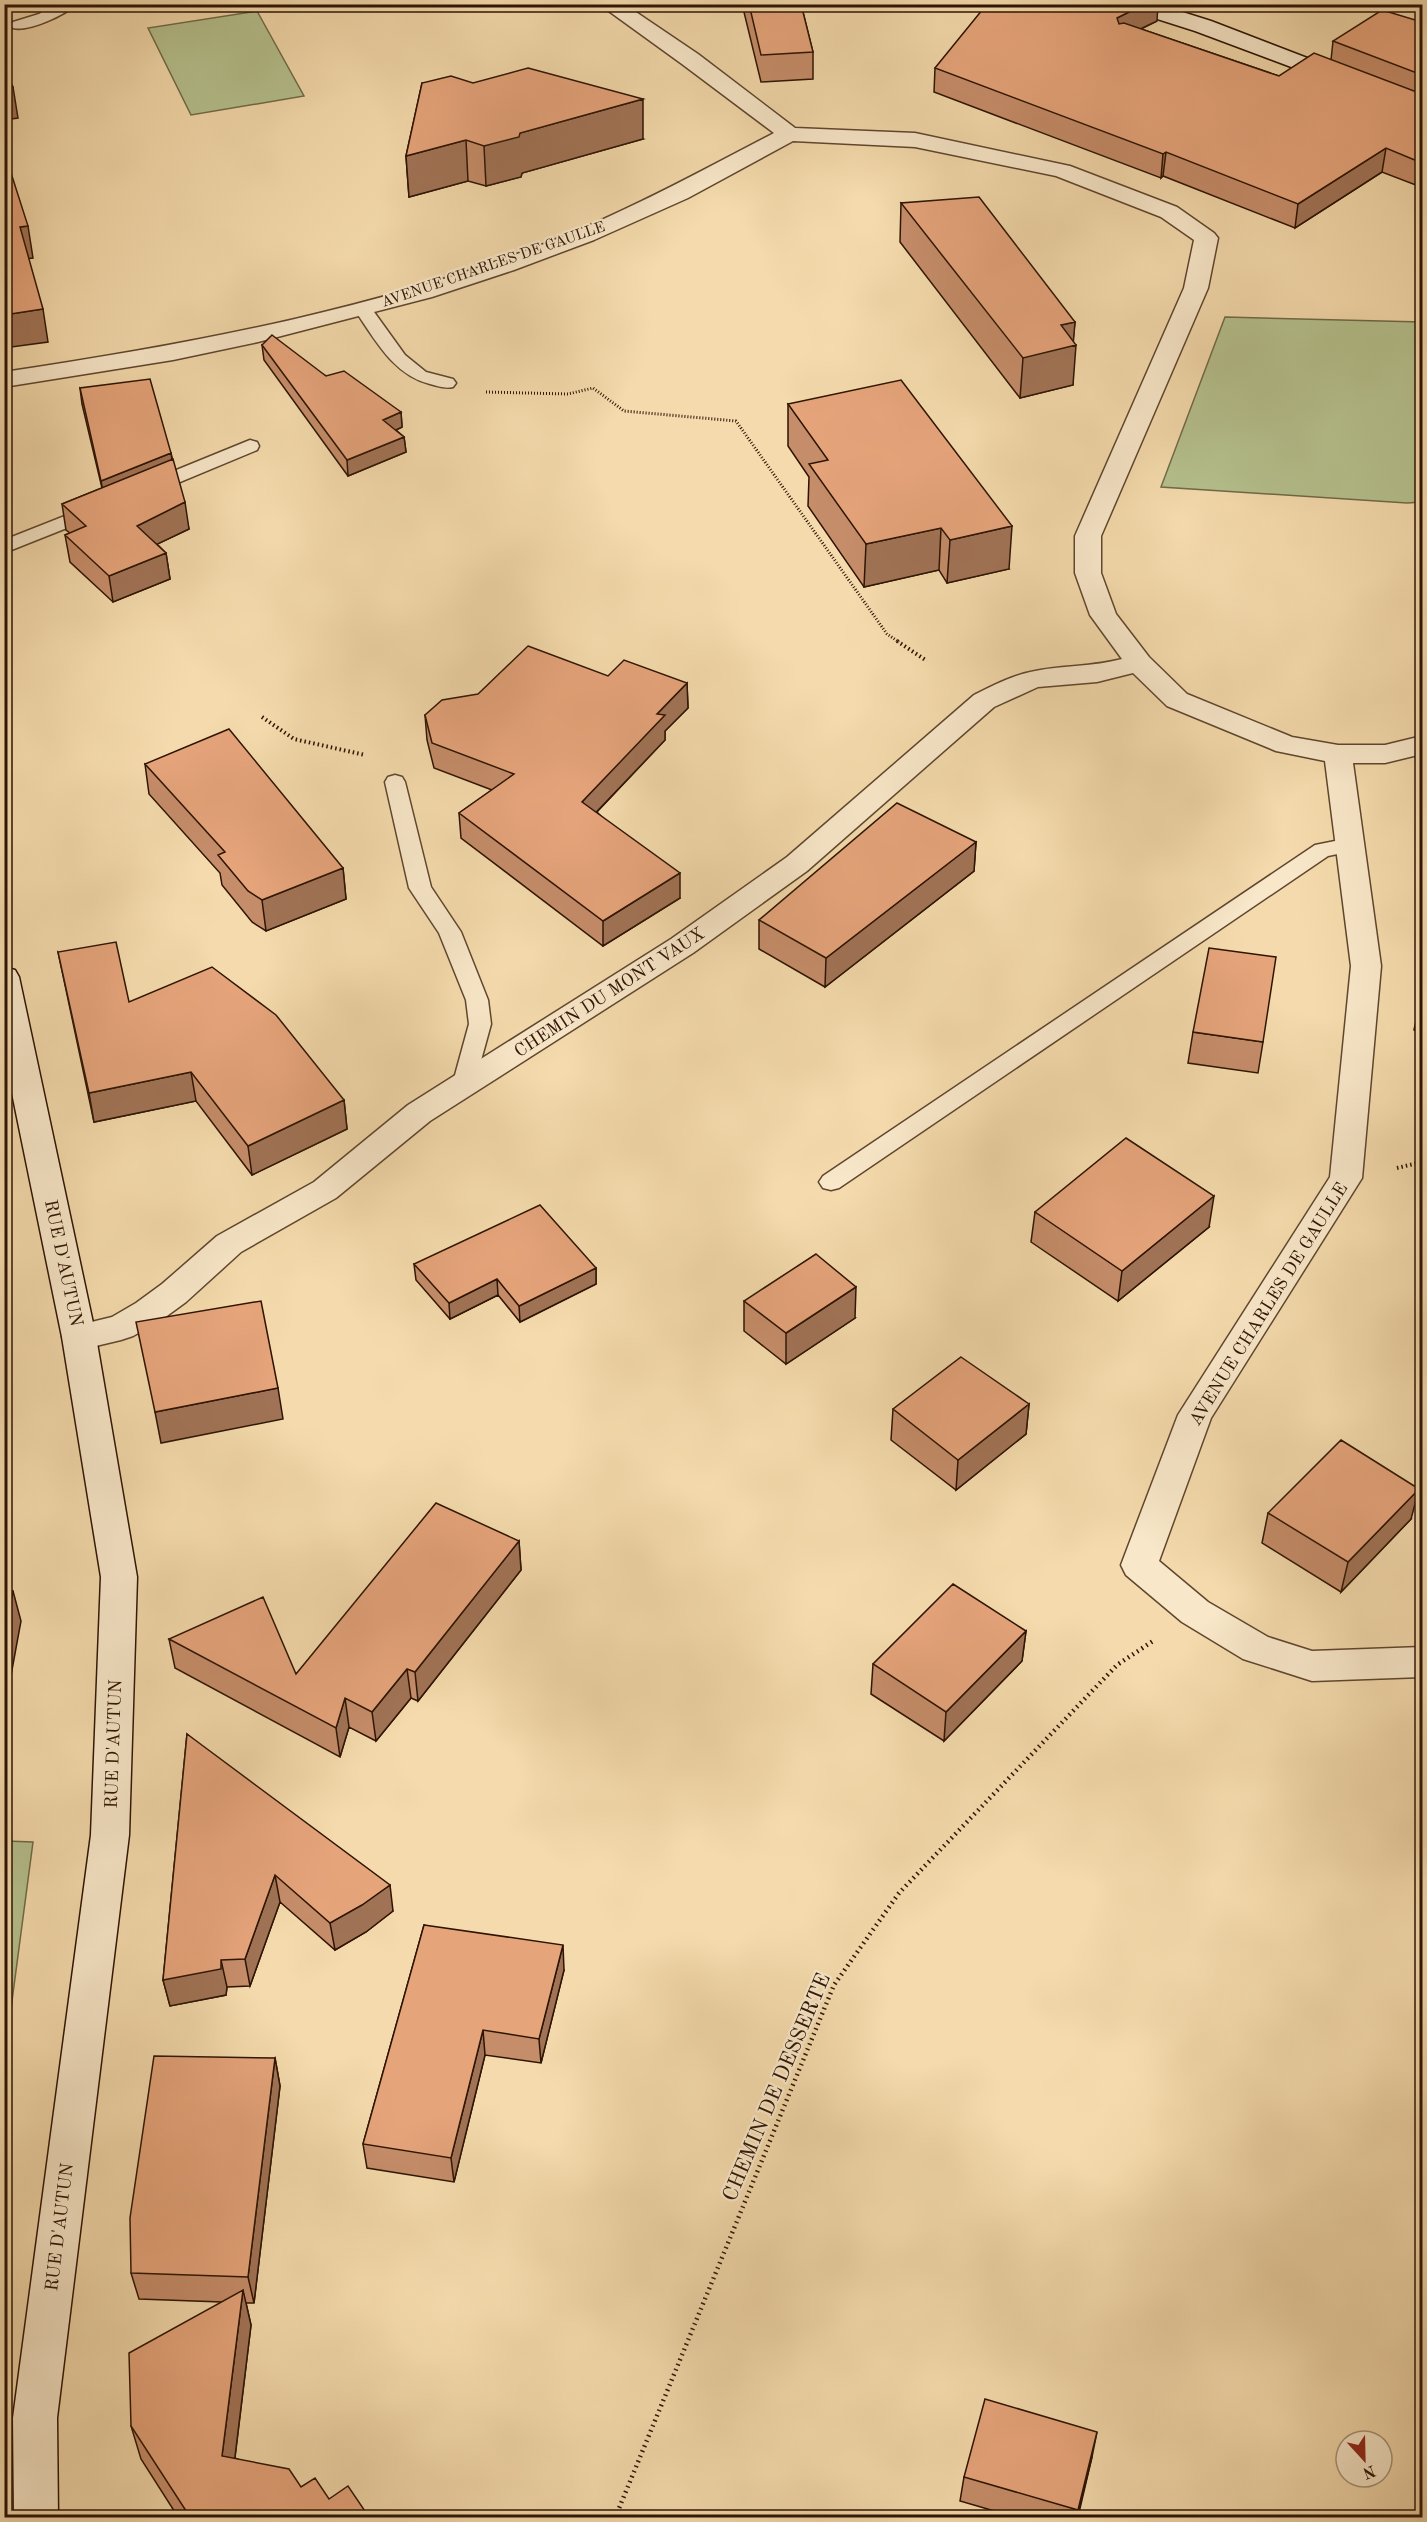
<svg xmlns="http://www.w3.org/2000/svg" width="1427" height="2522" viewBox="0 0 1427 2522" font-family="'Old Standard TT',serif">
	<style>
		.green { fill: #b5c18e; stroke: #716a49; stroke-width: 1.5 }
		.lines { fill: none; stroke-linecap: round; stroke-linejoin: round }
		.lane-casing { stroke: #5f462e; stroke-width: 3 }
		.street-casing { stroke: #5f462e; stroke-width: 3 }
		.secondary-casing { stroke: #2d1404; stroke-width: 3 }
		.path-far2 { stroke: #2d1404; stroke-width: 3; stroke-dasharray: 1 2; stroke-linecap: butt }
		.path-far1 { stroke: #2d1404; stroke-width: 4; stroke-dasharray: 1.5 3; stroke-linecap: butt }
		.path { stroke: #2d1404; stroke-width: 4.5; stroke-dasharray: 1.5 4; stroke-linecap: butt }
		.lane { fill: #f8e7c9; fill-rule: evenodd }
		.street { fill: #f8e7c9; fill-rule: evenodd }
		.secondary { fill: #f8e7c9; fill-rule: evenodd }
		.wall { fill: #c68d6a; stroke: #2d1404; stroke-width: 1.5 }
		.shaded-wall { fill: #a17356; stroke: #2d1404; stroke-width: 1.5 }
		.building { fill: #e6a47b; stroke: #2d1404; stroke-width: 1.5 }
		.labels { text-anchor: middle; stroke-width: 4.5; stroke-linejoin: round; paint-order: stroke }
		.far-street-label { font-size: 15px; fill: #2d1404; stroke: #f8e7c9 }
		.street-label { font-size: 18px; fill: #2d1404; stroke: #f8e7c9 }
		.near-street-label { font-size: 21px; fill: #2d1404; stroke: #f8e7c9 }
	</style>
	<rect width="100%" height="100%" fill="#f4daac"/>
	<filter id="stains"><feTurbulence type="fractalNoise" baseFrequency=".00333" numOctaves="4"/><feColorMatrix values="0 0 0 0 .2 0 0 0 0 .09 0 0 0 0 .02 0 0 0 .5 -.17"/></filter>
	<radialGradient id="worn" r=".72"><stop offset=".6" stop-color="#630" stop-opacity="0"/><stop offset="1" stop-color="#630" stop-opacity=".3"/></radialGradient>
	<path class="green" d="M 257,11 L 304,96 L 191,115 L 148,28 Z
		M 1225,317 L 1422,322 L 1422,502 L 1407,503 L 1161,487 Z
		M 5,1841 L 33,1842 L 5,2054 L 4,1841 Z"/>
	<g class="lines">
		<defs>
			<path id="lane" d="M 56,4 L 76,4 C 66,15 28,32 13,28 L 11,25 L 13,22 L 39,14 Z
				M 363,304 L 369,305 L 405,355 L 426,372 L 453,379 L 456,383 L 453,387 C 445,389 438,386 430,384 C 393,375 375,339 354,309 L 357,305 Z
				M 250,440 L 257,442 L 259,446 L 257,450 L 156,492 L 142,492 L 140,488 L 142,484 Z
				M 95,504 L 102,506 L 104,510 L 102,514 L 4,553 L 4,540 Z
				M 395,775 L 402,777 L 405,782 L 431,887 L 461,932 L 488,1000 L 491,1024 L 474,1086 L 471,1092 L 463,1094 L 455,1092 L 452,1086 L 469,1024 L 466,1000 L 439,933 L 409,888 L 385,782 L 388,777 Z
				M 1350,838 L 1357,840 L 1361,845 L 1357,850 L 1328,856 L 839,1188 L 831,1190 L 823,1188 L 819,1182 L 823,1176 L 1315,845 Z"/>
			<path id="street" d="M 599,4 L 624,4 L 698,54 L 795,128 L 915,133 L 1070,166 L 1177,207 L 1214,233 L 1218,238 L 1208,288 L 1101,536 L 1101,573 L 1116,614 L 1149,657 L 1187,694 L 1292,737 L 1338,745 L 1385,745 L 1422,736 L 1422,754 L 1385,763 L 1353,763 L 1381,966 L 1362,1178 L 1211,1418 L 1159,1561 L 1208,1602 L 1268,1637 L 1312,1651 L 1422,1647 L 1422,1677 L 1312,1681 L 1243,1659 L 1182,1622 L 1126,1575 L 1121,1565 L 1178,1415 L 1330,1177 L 1351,966 L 1325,761 L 1276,751 L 1167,706 L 1133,673 L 1097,682 L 1038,687 L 994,707 L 807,871 L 693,953 L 430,1121 L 336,1198 L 241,1252 L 186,1302 L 160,1321 L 133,1336 L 121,1340 L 79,1350 L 67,1346 L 62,1337 L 67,1328 L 112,1317 L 136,1303 L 162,1284 L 217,1236 L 314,1182 L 408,1105 L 671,939 L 787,857 L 974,695 C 994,685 1013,675 1035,671 C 1064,665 1092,667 1122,659 L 1090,615 L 1075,573 L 1075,536 L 1184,288 L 1194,240 L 1161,217 L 1056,176 L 915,147 L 793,141 L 688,198 L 594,240 L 514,270 L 432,297 L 258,342 L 173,360 L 4,387 L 4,372 C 199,343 396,306 579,230 C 646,201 709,167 774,133 L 682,64 Z"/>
			<path id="secondary" d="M 1124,4 L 1157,4 L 1211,21 L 1422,102 L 1422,116 L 1195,31 L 1126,9 Z
				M 4,967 L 15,970 L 19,977 L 96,1337 L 137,1577 L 129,1835 L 57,2418 L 58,2518 L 14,2518 L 13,2418 L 91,1835 L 101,1577 L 62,1337 L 4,1054 Z"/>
		</defs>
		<use href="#lane" class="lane-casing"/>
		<use href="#street" class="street-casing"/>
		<use href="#secondary" class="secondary-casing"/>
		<path class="path-far2" d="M 486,392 L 568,394 L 593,388 L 624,411 L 736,421 L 887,634 L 899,642"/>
		<path class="path-far1" d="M 897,641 L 927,661
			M 262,717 L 294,739 L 365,755
			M 1397,1168 L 1422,1162"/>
		<path class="path" d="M 615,2518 L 834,1985 L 899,1893 L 1117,1665 L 1153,1641"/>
		<use href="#lane" class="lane"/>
		<use href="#street" class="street"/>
		<use href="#secondary" class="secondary"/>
	</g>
	<path class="wall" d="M 742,4 L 801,4 L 813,52 L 813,79 L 761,82 Z
		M 1157,21 L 1141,29 L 1279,76 L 1331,60 L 1333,41 L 1422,22 L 1422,187 L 1421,187 L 1382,172 L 1295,228 L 1163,176 L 1161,178 L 934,92 L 935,68 Z
		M 422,83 L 643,139 L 522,173 L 521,177 L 486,186 L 468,181 L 409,197 L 406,156 Z
		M 901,203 L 1075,322 L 1073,341 L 1073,385 L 1020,398 L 900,242 Z
		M 262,345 L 401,412 L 402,427 L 396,430 L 404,437 L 406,452 L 348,476 L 264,360 Z
		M 80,388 L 171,453 L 189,529 L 157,544 L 166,553 L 170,579 L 113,602 L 70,562 L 65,535 L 70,533 L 66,530 L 62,504 L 102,488 L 82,404 Z
		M 788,404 L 1009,569 L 947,583 L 939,570 L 864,587 L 808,506 L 809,477 L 788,446 Z
		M 687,683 L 688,708 L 665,731 L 665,740 L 597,812 L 680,898 L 603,946 L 461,838 L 459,813 L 492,790 L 434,768 L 427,740 L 425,715 Z
		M 145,764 L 343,868 L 346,899 L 266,931 L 252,922 L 222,885 L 220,873 L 149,794 Z
		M 976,842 L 974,871 L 825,987 L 759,949 L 759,920 Z
		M 58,952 L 129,1002 L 344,1100 L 347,1129 L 252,1175 L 196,1101 L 94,1122 Z
		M 1422,998 L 1422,1035 L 1414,1030 L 1421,999 Z
		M 1193,1032 L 1263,1042 L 1258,1073 L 1188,1063 Z
		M 1035,1212 L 1209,1227 L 1118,1301 L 1031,1242 Z
		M 414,1264 L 596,1268 L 596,1284 L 520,1322 L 498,1295 L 450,1319 L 416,1280 Z
		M 744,1301 L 855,1318 L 786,1364 L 744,1331 Z
		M 1029,1404 L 1026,1434 L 956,1490 L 891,1440 L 893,1409 Z
		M 1268,1513 L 1411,1519 L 1341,1592 L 1262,1543 Z
		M 519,1541 L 521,1570 L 418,1701 L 411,1698 L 376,1741 L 349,1727 L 340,1757 L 175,1668 L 169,1639 L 296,1674 Z
		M 1026,1631 L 1022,1661 L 944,1741 L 871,1694 L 873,1664 Z
		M 187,1734 L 393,1911 L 366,1932 L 335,1950 L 280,1902 L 250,1986 L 227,1987 L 226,1995 L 170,2006 L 163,1980 Z
		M 424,1925 L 564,1970 L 541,2063 L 485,2055 L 454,2182 L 367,2168 L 363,2144 Z
		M 275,2058 L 280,2086 L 254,2303 L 246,2303 L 251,2325 L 235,2458 L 369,2517 L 178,2517 L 141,2459 L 131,2426 L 221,2302 L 139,2299 L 131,2273 Z
		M 1092,2457 L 1078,2517 L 1015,2517 L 960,2501 L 964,2477 Z"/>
	<path class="shaded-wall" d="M 1145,4 L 1158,4 L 1157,21 L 1115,41 L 1117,18 Z
		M 13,87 L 18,118 L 4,120 L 4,88 Z
		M 643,99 L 643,139 L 522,173 L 521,177 L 486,186 L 484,146 L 520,133 Z
		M 466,140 L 468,181 L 409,197 L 406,156 Z
		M 1386,148 L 1382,172 L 1295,228 L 1298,204 Z
		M 1166,152 L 1163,176 L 1161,178 L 1163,154 Z
		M 28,226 L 33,258 L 25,259 L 20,227 Z
		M 43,309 L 48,342 L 4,348 L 4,315 Z
		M 1075,322 L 1073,346 L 1076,345 L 1073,385 L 1020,398 L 1023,358 L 1061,325 Z
		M 401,412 L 402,427 L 384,436 L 383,420 Z
		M 404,437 L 406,452 L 348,476 L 347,460 Z
		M 171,453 L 173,469 L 104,497 L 101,481 Z
		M 185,502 L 189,529 L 141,552 L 137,526 Z
		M 1012,526 L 1009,569 L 947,583 L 950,540 Z
		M 941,528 L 939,570 L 864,587 L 866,544 Z
		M 166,553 L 170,579 L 113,602 L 109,576 Z
		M 687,683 L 688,708 L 665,731 L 665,740 L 583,826 L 582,802 L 657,714 Z
		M 976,842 L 974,871 L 825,987 L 826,958 Z
		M 343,868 L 346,899 L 266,931 L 262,900 Z
		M 680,873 L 680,898 L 603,946 L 603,921 Z
		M 191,1072 L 196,1101 L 94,1122 L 89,1093 Z
		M 344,1100 L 347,1129 L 252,1175 L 248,1146 Z
		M 1214,1196 L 1209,1227 L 1118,1301 L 1122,1271 Z
		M 596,1268 L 596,1284 L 520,1322 L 519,1306 Z
		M 497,1279 L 498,1295 L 450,1319 L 449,1303 Z
		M 856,1287 L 855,1318 L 786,1364 L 786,1333 Z
		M 278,1388 L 283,1419 L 161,1443 L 155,1412 Z
		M 1029,1404 L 1026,1434 L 956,1490 L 958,1460 Z
		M 1419,1489 L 1411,1519 L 1341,1592 L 1348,1562 Z
		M 519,1541 L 521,1570 L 418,1701 L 415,1672 Z
		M 13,1591 L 21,1621 L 5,1708 L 4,1637 Z
		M 1026,1631 L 1022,1661 L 944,1741 L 946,1712 Z
		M 407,1669 L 411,1698 L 376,1741 L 372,1712 Z
		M 345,1698 L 349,1727 L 340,1757 L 336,1728 Z
		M 275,1875 L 280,1902 L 250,1986 L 245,1959 Z
		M 390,1885 L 393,1911 L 366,1932 L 335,1950 L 330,1923 Z
		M 563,1945 L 564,1970 L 541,2063 L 539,2039 Z
		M 221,1960 L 227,1987 L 226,1995 L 170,2006 L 163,1980 Z
		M 483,2030 L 485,2055 L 454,2182 L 451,2158 Z
		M 275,2058 L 280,2086 L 254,2303 L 248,2277 Z
		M 243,2290 L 251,2325 L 231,2489 L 222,2456 Z
		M 1097,2432 L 1092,2457 L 1077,2517 L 1078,2510 Z"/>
	<path class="building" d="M 749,4 L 801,4 L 813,52 L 761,55 Z
		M 987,4 L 1145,4 L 1117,18 L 1119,24 L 1124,23 L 1279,76 L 1314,53 L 1422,94 L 1422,163 L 1386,148 L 1298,204 L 1166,152 L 1163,154 L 935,68 Z
		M 1382,10 L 1422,22 L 1422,75 L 1333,41 Z
		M 528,68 L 643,99 L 520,133 L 519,137 L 484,146 L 466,140 L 406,156 L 422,83 L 451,76 L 473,83 Z
		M 4,70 L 13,87 L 4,88 Z
		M 4,151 L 28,226 L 20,227 L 43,309 L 4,315 Z
		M 979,197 L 1075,322 L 1061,325 L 1076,345 L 1023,358 L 901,203 Z
		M 272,335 L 326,376 L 344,371 L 401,412 L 383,420 L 404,437 L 347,460 L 262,345 Z
		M 150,379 L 171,453 L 101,481 L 80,388 Z
		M 901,380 L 1012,526 L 950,540 L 941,528 L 866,544 L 809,464 L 828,460 L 788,404 Z
		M 173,459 L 185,502 L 137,526 L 166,553 L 109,576 L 65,535 L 86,526 L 62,504 Z
		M 528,646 L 608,676 L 624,660 L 687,683 L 657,714 L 665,715 L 582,802 L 680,873 L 603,921 L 459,813 L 514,774 L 432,743 L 425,715 L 442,700 L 478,694 Z
		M 229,729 L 343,868 L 262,900 L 248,891 L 218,855 L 225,852 L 145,764 Z
		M 897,803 L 976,842 L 826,958 L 759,920 Z
		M 116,942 L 129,1002 L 212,967 L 276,1015 L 344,1100 L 248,1146 L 191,1072 L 89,1093 L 58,952 Z
		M 1209,948 L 1276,957 L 1263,1042 L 1193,1032 Z
		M 1126,1138 L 1214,1196 L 1122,1271 L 1035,1212 Z
		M 540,1205 L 596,1268 L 519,1306 L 497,1279 L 449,1303 L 414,1264 Z
		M 816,1254 L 856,1287 L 786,1333 L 744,1301 Z
		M 261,1301 L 278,1388 L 155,1412 L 136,1322 Z
		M 961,1357 L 1029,1404 L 958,1460 L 893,1409 Z
		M 1341,1440 L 1419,1489 L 1348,1562 L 1268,1513 Z
		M 436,1503 L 519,1541 L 415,1672 L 407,1669 L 372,1712 L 345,1698 L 336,1728 L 169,1639 L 263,1597 L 296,1674 Z
		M 953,1584 L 1026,1631 L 946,1712 L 873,1664 Z
		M 4,1591 L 13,1591 L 4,1637 Z
		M 187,1734 L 390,1885 L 362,1905 L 330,1923 L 275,1875 L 245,1959 L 221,1960 L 221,1969 L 163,1980 Z
		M 424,1925 L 563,1945 L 539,2039 L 483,2030 L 451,2158 L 363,2144 Z
		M 154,2056 L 275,2058 L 248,2277 L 131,2273 L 130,2218 Z
		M 243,2290 L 222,2456 L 289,2469 L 301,2487 L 315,2478 L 329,2499 L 348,2486 L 369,2517 L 190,2517 L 131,2426 L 129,2353 Z
		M 985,2399 L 1097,2432 L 1078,2510 L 964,2477 Z"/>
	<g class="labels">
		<g class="far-street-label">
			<text transform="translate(493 264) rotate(-19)" y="5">AVENUE CHARLES DE GAULLE</text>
		</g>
		<g class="street-label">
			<text transform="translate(609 992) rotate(-33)" y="6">CHEMIN DU MONT VAUX</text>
			<text transform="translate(64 1263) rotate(78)" y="6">RUE D'AUTUN</text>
			<text transform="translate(1268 1304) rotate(-58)" y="6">AVENUE CHARLES DE GAULLE</text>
			<text transform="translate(113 1744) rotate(-88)" y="6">RUE D'AUTUN</text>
			<text transform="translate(59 2227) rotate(-83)" y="6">RUE D'AUTUN</text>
		</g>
		<g class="near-street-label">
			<text transform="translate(776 2087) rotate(-67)" y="7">CHEMIN DE DESSERTE</text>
		</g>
	</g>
	<rect width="1427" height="2522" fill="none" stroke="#f4daac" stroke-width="24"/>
	<rect x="6" y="6" width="1415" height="2510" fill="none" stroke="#2d1404" stroke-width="3"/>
	<rect x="12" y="12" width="1403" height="2498" fill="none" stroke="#2d1404" stroke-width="1.5"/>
	<g transform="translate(1364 2459) rotate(158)"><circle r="28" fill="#f8e7c9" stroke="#a7937a" stroke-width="1.5"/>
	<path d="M0-4.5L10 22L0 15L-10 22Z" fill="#8f2418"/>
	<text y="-9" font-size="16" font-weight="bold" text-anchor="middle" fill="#2d1404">N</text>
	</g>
	<rect width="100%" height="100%" filter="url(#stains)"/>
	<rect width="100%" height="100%" fill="url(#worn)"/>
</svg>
